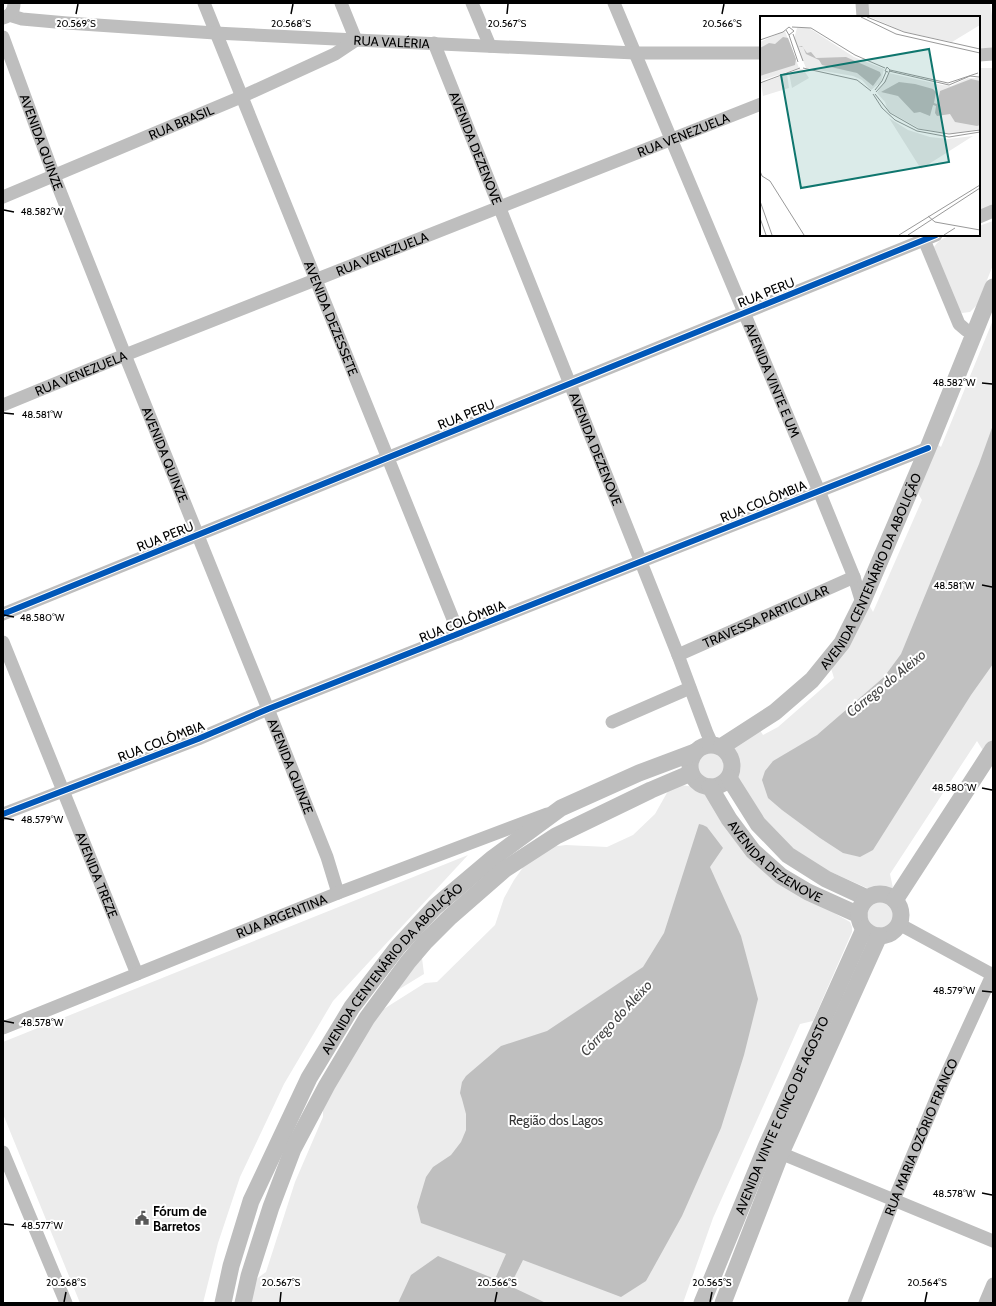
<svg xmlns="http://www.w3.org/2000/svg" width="996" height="1306" viewBox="0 0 996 1306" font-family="Cabin,sans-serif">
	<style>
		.green { fill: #ececec }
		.water { fill: #bfbfbf }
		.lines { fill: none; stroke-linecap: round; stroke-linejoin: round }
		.minor { stroke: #bebebe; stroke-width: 13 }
		.tertiary { stroke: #bebebe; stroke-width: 17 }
		.cycleway-casing { stroke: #fff; stroke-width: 8 }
		.cycleway { stroke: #0057b8; stroke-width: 6 }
		.ticks { fill: none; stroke: #000; stroke-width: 1.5 }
		.labels { text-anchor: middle; stroke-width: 4; stroke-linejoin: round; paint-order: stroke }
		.street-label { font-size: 13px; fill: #000; stroke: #fff }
		.park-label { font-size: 13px; fill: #333; stroke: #fff }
		.poi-label { font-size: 13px; font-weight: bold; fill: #000; stroke: #fff; text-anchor: start }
		.water-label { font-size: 14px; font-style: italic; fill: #444; stroke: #fff }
		.inset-road { fill: none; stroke: #999; stroke-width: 1 }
		.view { fill: #0f766e; fill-opacity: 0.15; stroke: #0f766e; stroke-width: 2 }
		.inset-edge { fill: none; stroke: #000; stroke-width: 2 }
		.ticks-label { font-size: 10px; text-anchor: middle; fill: #000; stroke: #fff; stroke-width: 4; stroke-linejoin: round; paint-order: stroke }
	</style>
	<rect width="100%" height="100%" fill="#fff"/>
	<path class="green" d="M 868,3 L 990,3 L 993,22 L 993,48 L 979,48 L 979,17 L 870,17 Z
		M 979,68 L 993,68 L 993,205 L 979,210 Z
		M 993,221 L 993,265 L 977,305 L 970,312 L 962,313 L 956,309 L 934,250 L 934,247 C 943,232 965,235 979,235 L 979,226 Z
		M 993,320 L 993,739 L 984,752 L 977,741 L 890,874 L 893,888 L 891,891 L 881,889 L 867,888 L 824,869 L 785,843 L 759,814 L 735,773 L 734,751 L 731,744 L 758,727 L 763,735 L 778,727 L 834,678 L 830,665 L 867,601 L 873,612 L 922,500 L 916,490 L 935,442 L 941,447 Z
		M696 766a15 15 0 1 1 30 0a15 15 0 1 1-30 0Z
		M 681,785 L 695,787 L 706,796 L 790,888 L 850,922 L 852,927 L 852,932 L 813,1021 L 800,1024 L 713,1218 L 683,1303 L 249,1303 L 255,1280 L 266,1272 L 295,1182 L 323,1117 L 323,1102 L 379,1012 L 425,983 L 437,982 L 495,925 L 504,898 L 514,880 L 529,859 L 550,847 L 566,845 L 607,847 L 633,835 L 655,814 L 668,791 Z
		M 468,855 L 333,1001 L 284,1084 L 240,1177 L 218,1243 L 203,1303 L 80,1303 L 3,1114 L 3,1042 Z
		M865 915a15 15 0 1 1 30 0a15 15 0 1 1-30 0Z
		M 422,958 L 424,974 L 393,993 Z"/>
	<path class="water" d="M 993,425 L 993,664 L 971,695 L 873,850 L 860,857 L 843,853 L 820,838 L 782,810 L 768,798 L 762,780 L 765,771 L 773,761 L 817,735 L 884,677 L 901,654 L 979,464 Z
		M 699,824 L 703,825 L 707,827 L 723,848 L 710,867 L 741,936 L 758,999 L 744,1055 L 721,1128 L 682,1216 L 646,1281 L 621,1297 L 523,1260 L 510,1286 L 546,1303 L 398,1303 L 411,1275 L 438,1256 L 495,1279 L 506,1254 L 421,1223 L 417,1207 L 426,1177 L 433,1167 L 451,1155 L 461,1142 L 466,1130 L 466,1114 L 462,1099 L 460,1093 L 462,1082 L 466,1076 L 501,1046 L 547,1031 L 643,967 L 664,933 Z"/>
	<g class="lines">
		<g class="minor">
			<path id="s1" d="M 204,3 L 459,634"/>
			<path d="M 472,3 L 490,46"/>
			<path id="s2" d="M 614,3 L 819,491 L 854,577 L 862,603"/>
			<path d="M 862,3 L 863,17"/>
			<path id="s3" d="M 9,15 L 22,19 L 67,23 L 215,33 L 356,40 L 635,53 L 761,53"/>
			<path d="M 3,18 C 10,16 14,11 14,3"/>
			<path id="s4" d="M 3,37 L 54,176 L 125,355 L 268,709 L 327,857 L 338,893"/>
			<path id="s5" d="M 434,43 L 678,655 L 707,733 L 712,744"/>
			<path d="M 979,55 L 993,54"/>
			<path id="s6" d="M 3,197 L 241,97 L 335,54 L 356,40 L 341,3"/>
			<path d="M 979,217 L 993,211"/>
			<path d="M 922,235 L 959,324 L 966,330 L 975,333"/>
			<path id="s7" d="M 3,405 L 125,355 L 761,104"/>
			<path d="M 3,614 L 936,235"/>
			<path id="s8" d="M 3,642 L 137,974"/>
			<path id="s9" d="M 678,655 L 854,577"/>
			<path d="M 612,722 L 690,688"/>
			<path d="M 3,814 L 198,739 L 268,709 L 928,448"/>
			<path d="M 899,924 L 993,975"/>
			<path id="s10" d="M 3,1028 L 338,893 L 547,814"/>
			<path d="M 773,1150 L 993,1241"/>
			<path d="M 3,1152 L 66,1303"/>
			<path id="s11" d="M 854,1303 L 894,1200 L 943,1082 L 993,973"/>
			<path d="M 985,1303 L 993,1284"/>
		</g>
		<g class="tertiary">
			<circle cx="711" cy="766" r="21"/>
			<path id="s12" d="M 721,747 L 775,712 L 812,680 L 842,643 L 862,603 L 928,448 L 993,287"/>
			<path d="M 729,778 L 758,824 L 788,855 L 826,879 L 867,898"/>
			<path id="s13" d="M 710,787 L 729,819 L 753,851 L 781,876 L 808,892 L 859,915"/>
			<circle cx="880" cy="915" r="21"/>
			<path d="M 895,900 L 993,749"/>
			<path id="s14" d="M 223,1303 L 231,1266 L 251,1201 L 309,1078 L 352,1007 L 397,948 L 435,907 L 493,858 L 561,808 L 639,773 L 695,752"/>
			<path d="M 243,1303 L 249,1276 L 271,1207 L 293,1149 L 327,1085 L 367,1018 L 408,962 L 425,942 L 450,917 L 505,869 L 556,836 L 651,790 L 691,773"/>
			<path id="s15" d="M 702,1303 L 766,1147 L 864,929"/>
			<path d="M 723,1303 L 781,1153 L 879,936"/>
		</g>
		<defs>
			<path id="cycleway" d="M 3,614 L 936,235
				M 3,814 L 198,739 L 268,709 L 928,448"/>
		</defs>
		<use href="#cycleway" class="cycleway-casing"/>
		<use href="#cycleway" class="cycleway"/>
	</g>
	<path class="ticks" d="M 76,14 L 78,4M 291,14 L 293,4M 507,14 L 508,4M 722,14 L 724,4M 4,210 L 14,212M 982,383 L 992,384M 4,413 L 14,414M 982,585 L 992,587M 4,615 L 14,617M 982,788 L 992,790M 4,818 L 14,820M 982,991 L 992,992M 4,1021 L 14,1023M 982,1193 L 992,1195M 4,1224 L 14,1225M 64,1302 L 66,1292M 280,1302 L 281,1292M 495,1302 L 497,1292M 710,1302 L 712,1292M 925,1302 L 927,1292"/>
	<defs>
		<symbol id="civic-bare" viewBox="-9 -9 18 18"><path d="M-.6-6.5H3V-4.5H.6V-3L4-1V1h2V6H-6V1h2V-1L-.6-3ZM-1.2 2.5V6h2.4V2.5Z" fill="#595959" stroke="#fff" stroke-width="2.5" paint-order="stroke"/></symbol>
	</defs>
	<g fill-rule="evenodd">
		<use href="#civic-bare" x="132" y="1208" width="20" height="20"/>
	</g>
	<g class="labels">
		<g class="street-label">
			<text dy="5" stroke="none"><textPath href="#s3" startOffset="384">RUA VALÉRIA</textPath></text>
			<text dy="5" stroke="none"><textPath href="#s6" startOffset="193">RUA BRASIL</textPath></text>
			<text dy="5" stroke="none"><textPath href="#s7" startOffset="732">RUA VENEZUELA</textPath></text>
			<text dy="5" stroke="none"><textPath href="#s4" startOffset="112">AVENIDA QUINZE</textPath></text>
			<text dy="5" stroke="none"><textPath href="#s5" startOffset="113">AVENIDA DEZENOVE</textPath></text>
			<text dy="5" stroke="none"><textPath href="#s7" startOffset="408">RUA VENEZUELA</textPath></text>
			<text transform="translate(766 292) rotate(-22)" y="5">RUA PERU</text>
			<text dy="5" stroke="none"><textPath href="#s1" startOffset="340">AVENIDA DEZESSETE</textPath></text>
			<text dy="5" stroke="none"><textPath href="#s7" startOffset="84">RUA VENEZUELA</textPath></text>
			<text dy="5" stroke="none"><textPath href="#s2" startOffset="409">AVENIDA VINTE E UM</textPath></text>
			<text transform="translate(466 414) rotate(-22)" y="5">RUA PERU</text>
			<text dy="5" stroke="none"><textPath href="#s5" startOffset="437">AVENIDA DEZENOVE</textPath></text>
			<text dy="5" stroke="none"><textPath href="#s4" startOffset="448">AVENIDA QUINZE</textPath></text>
			<text transform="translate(763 501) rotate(-22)" y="5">RUA COLÔMBIA</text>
			<text transform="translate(165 536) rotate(-22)" y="5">RUA PERU</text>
			<text dy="5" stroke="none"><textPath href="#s12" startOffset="238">AVENIDA CENTENÁRIO DA ABOLIÇÃO</textPath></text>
			<text dy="5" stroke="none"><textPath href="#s9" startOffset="96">TRAVESSA PARTICULAR</textPath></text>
			<text transform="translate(462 621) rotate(-22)" y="5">RUA COLÔMBIA</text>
			<text transform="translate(161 741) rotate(-21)" y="5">RUA COLÔMBIA</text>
			<text dy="5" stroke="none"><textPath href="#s4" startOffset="784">AVENIDA QUINZE</textPath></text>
			<text dy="5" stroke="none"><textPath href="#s13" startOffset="101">AVENIDA DEZENOVE</textPath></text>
			<text dy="5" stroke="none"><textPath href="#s8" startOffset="251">AVENIDA TREZE</textPath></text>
			<text dy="5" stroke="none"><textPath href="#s10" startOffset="300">RUA ARGENTINA</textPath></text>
			<text dy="5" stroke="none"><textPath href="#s14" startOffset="380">AVENIDA CENTENÁRIO DA ABOLIÇÃO</textPath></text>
			<text dy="5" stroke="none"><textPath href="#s15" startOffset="204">AVENIDA VINTE E CINCO DE AGOSTO</textPath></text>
			<text dy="5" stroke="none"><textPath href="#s11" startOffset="179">RUA MARIA OZÓRIO FRANCO</textPath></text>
		</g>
		<g class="park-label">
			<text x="556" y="1125">Região dos Lagos</text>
		</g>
		<g class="poi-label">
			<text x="153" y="1216">Fórum de<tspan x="153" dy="15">Barretos</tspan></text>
		</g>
		<g class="water-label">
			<text transform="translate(886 683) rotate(-39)" y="5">Córrego do Aleixo</text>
			<text transform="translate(616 1018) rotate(-47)" y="5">Córrego do Aleixo</text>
		</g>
	</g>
	<g transform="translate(760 16)">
		<rect width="220" height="220" fill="#fff"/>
		<path d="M 110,1 L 220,1 L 220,9 L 192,26 L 145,16 ZM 37,12 L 49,12 L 94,41 L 124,53 L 121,66 L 111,74 L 102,64 L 93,60 L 46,52 L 34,23 ZM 25,15 L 39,52 L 0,65 L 0,26 ZM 40,53 L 43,53 L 49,62 L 32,72 L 29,57 ZM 129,57 L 182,69 L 191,70 L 208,62 L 219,62 L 220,113 L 192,118 L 160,113 L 128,95 L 125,86 L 117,77 ZM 27,58 L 29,72 L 3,80 L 1,67 ZM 129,102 L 148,114 L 170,121 L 188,123 L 213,120 L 161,153 Z" fill="#ececec"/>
		<path d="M 23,21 L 28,22 L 36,43 L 35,49 L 0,60 L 0,32 L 9,27 L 15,28 ZM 42,30 L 47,37 L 51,36 L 56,42 L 86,41 L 120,56 L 121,59 L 113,70 L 97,57 L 62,49 L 59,44 L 46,38 L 43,31 L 38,31 ZM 211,63 L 220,65 L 220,109 L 217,110 L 195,106 L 190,98 L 177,100 L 175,97 L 176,90 L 173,89 L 170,100 L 160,96 L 154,97 L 138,80 L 121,76 L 139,66 L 155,68 L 173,73 L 176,76 L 174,87 L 177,88 L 180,75 Z" fill="#bfbfbf"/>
		<path class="inset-road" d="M 101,1 L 136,18 L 220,37M 107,1 L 144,16 L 220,33M 32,11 L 51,12 L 95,39 L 125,52M 33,18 L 43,45M 29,19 L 38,46M 0,24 L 23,16 L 29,11 L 34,15 L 29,19 L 26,14M 43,52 L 97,64 L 111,75M 130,54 L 188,67 L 218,57M 129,55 L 189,69 L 210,60 L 219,61M 0,67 L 40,52M 115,74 L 122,65 L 126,56M 116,76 L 125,66 L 130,54 L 127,51 L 125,55 L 128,56M 113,78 L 122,92 L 135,104 L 157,115 L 189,121 L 220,116M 115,78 L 130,97 L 158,113 L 189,118 L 220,114M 0,155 L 2,160 L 10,165 L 44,219M 0,185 L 12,219M 168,200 L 175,206 L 220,214M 0,202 L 6,219M 139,219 L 220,169M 148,219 L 220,172M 184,219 L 195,212"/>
		<path class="view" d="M 169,33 L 189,146 L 41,172 L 21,59 Z"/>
		<rect width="220" height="220" class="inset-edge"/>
	</g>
	<g class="ticks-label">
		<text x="76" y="27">20.569°S</text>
		<text x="291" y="27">20.568°S</text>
		<text x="507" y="27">20.567°S</text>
		<text x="722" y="27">20.566°S</text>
		<text x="42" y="215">48.582°W</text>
		<text x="954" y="386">48.582°W</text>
		<text x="42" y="418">48.581°W</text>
		<text x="954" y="589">48.581°W</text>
		<text x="42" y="621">48.580°W</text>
		<text x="954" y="791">48.580°W</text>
		<text x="42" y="823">48.579°W</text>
		<text x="954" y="994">48.579°W</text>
		<text x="42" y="1026">48.578°W</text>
		<text x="954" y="1197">48.578°W</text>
		<text x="42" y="1229">48.577°W</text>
		<text x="66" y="1286">20.568°S</text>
		<text x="281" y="1286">20.567°S</text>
		<text x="497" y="1286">20.566°S</text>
		<text x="712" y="1286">20.565°S</text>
		<text x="927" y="1286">20.564°S</text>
	</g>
	<rect width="996" height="1306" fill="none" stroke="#000000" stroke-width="8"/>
</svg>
